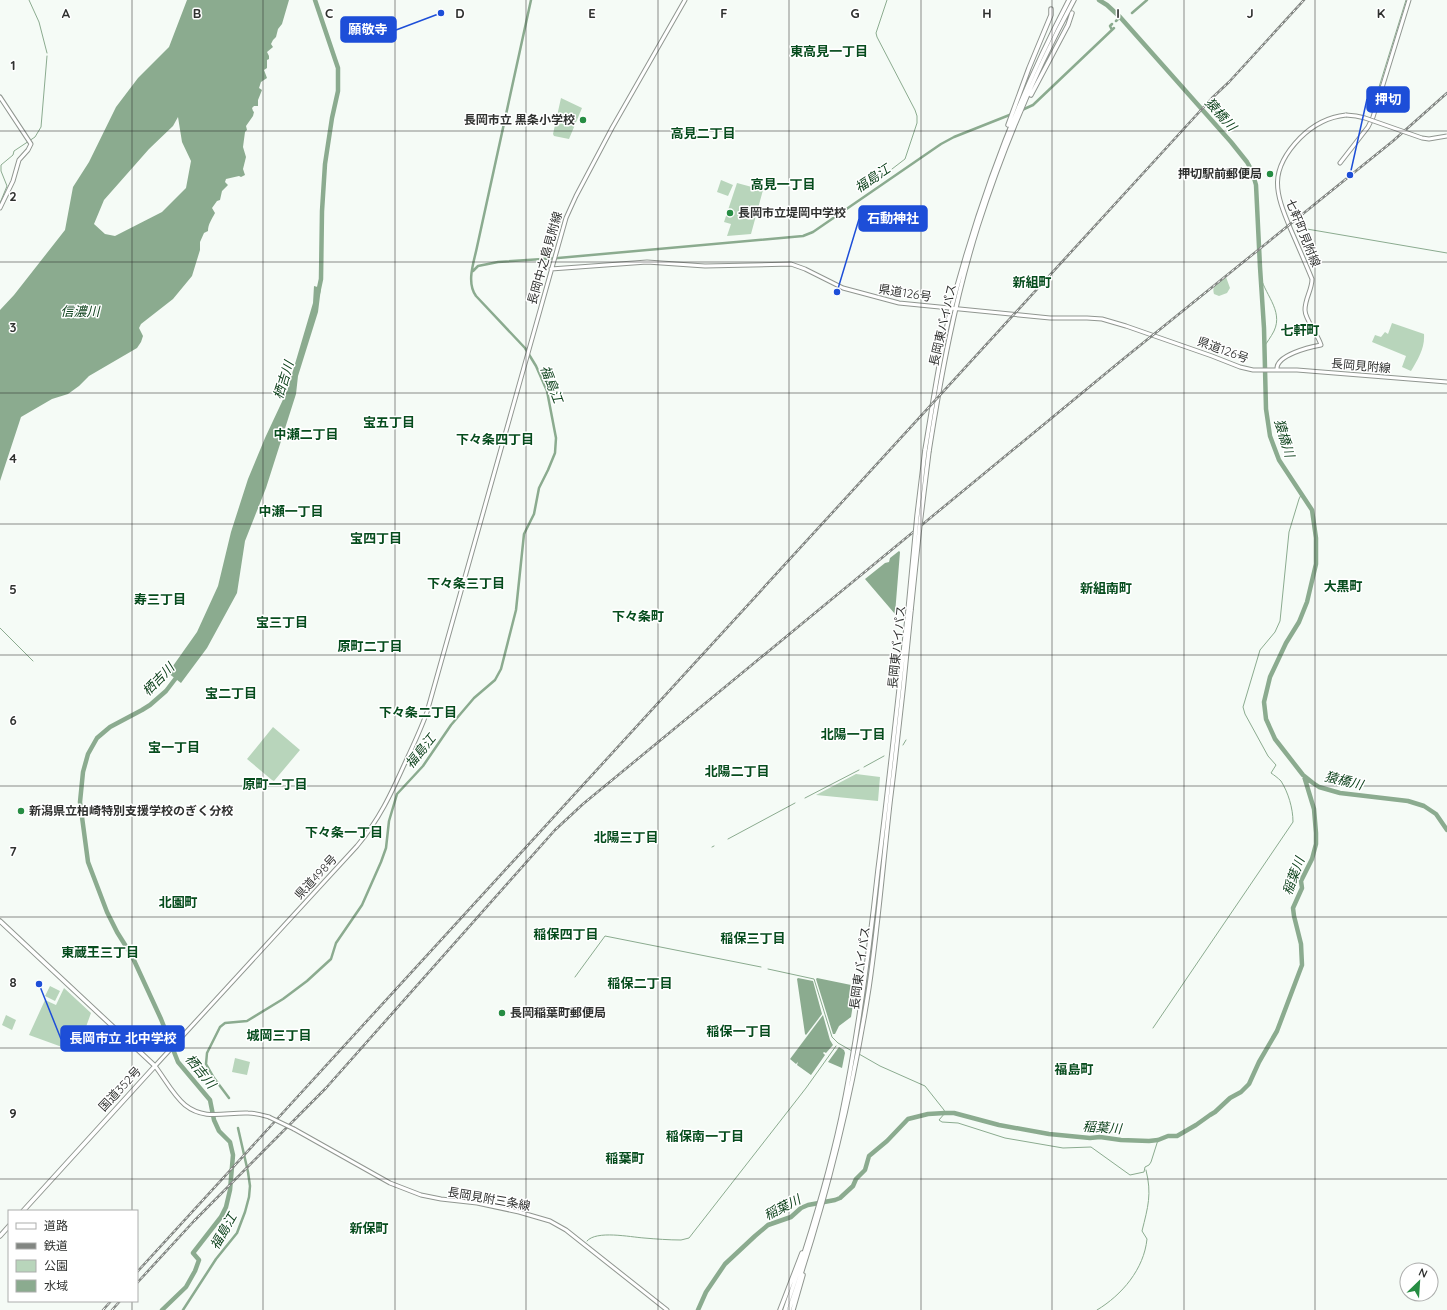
<svg xmlns="http://www.w3.org/2000/svg" width="1447" height="1310" viewBox="0 0 1447 1310" font-family="Quicksand,'Noto Sans JP',sans-serif">
	<style>
		.green { fill: #b8d5bb }
		.water { fill: #8bab8f; fill-rule: evenodd }
		.lines { fill: none; stroke-linecap: round; stroke-linejoin: round }
		.stream { stroke: #8bab8f; stroke-width: 1 }
		.canal { stroke: #8bab8f; stroke-width: 2.5 }
		.river { stroke: #8bab8f; stroke-width: 4.5 }
		.major-casing { stroke: #909690; stroke-width: 5 }
		.highway-casing { stroke: #909690; stroke-width: 5.5 }
		.major { stroke: #fff; stroke-width: 3 }
		.highway { stroke: #fff; stroke-width: 3.5 }
		.rail-casing { stroke: #828682; stroke-width: 2.5 }
		.rail { stroke: #fff; stroke-width: 1; stroke-dasharray: 3; stroke-linecap: butt }
		.major-bridge-casing { stroke: #909690; stroke-width: 5; stroke-linecap: butt }
		.highway-bridge-casing { stroke: #909690; stroke-width: 5.5; stroke-linecap: butt }
		.major-bridge { stroke: #fff; stroke-width: 3 }
		.highway-bridge { stroke: #fff; stroke-width: 3.5 }
		.grid { fill: none; stroke: #2f312f; stroke-width: 1; stroke-opacity: 0.55 }
		.poi-dot { fill: #268d43; stroke: #fff; stroke-width: 1.5 }
		.labels { text-anchor: middle; stroke-width: 3; stroke-linejoin: round; paint-order: stroke }
		.poi-label { font-size: 12px; font-weight: bold; fill: #2f312f; stroke: #fff; text-anchor: start }
		.street-label { font-size: 12px; fill: #2f312f; stroke: #fff }
		.neighbourhood-label { font-size: 13px; font-weight: bold; fill: #064c1d; stroke: #fff }
		.water-label { font-size: 13px; font-style: italic; fill: #0f431d; stroke: #fff }
		.grid-label { font-size: 13px; text-anchor: middle; font-weight: bold; fill: #2f312f; stroke: #fff; stroke-width: 3; stroke-linejoin: round; paint-order: stroke }
		.leader { fill: none; stroke: #1d4ed8; stroke-width: 1.5 }
		.callout-dot { fill: #1d4ed8; stroke: #fff; stroke-width: 1.5 }
		.callout { fill: #1d4ed8; stroke: #1d4ed8; stroke-width: 1.5 }
		.callout-label { font-size: 13px; text-anchor: middle; font-weight: bold; fill: #fff }
	</style>
	<rect width="100%" height="100%" fill="#f5fbf6"/>
	<path class="green" d="M 561,98 L 582,108 L 569,139 L 554,136 L 553,134 Z
		M 721,180 L 733,185 L 728,196 L 717,192 Z
		M 737,183 L 763,190 L 751,234 L 727,236 L 731,224 L 724,222 Z
		M 1226,277 L 1230,288 L 1227,293 L 1219,296 L 1214,294 C 1211,285 1219,282 1226,277 Z
		M 1392,323 L 1424,334 C 1425,348 1418,359 1411,371 L 1402,367 L 1406,356 L 1372,342 L 1375,335 L 1381,337 L 1385,332 L 1388,334 Z
		M 273,727 L 300,750 L 274,781 L 272,780 L 247,759 Z
		M 856,774 L 880,777 L 878,801 L 816,795 Z
		M 50,986 L 60,991 L 55,1001 L 45,996 Z
		M 64,988 L 91,1013 L 78,1049 L 73,1051 L 29,1035 L 45,1000 L 56,1005 Z
		M 6,1015 L 16,1020 L 12,1030 L 2,1025 Z
		M 235,1058 L 250,1062 L 247,1075 L 232,1072 Z"/>
	<path class="water" d="M 187,0 L 289,0 L 282,24 L 278,29 L 276,37 L 273,40 L 271,44 L 273,47 L 267,52 L 269,56 L 269,59 L 267,60 L 267,68 L 264,70 L 267,78 L 261,82 L 259,88 L 262,90 L 258,100 L 258,106 L 254,106 L 252,108 L 253,111 L 254,112 L 253,116 L 246,126 L 247,130 L 245,132 L 243,147 L 246,157 L 243,169 L 245,175 L 241,177 L 239,176 L 226,179 L 225,182 L 228,185 L 222,191 L 220,200 L 217,201 L 212,208 L 215,213 C 212,219 208,224 208,231 L 204,233 L 200,242 L 200,250 L 192,276 L 173,299 L 141,324 L 139,328 L 143,336 L 141,342 L 137,348 L 89,376 L 79,386 L 68,394 L 52,399 L 21,417 L 0,481 L 0,310 L 14,295 L 65,230 L 73,187 L 89,162 L 116,107 L 138,78 L 169,47 ZM 178,117 L 182,142 L 191,161 L 186,188 L 162,212 L 115,236 L 105,234 L 94,224 L 104,200 L 149,149 L 173,126 Z
		M 314,286 L 321,288 L 318,312 L 298,376 L 296,394 L 266,488 L 245,541 L 237,593 L 207,648 L 181,683 L 168,673 L 197,632 L 218,586 L 231,532 L 248,479 L 265,438 L 287,391 L 313,303 Z
		M 899,551 L 900,552 L 895,614 L 865,579 L 885,563 L 889,562 L 890,558 Z
		M 798,978 L 813,981 L 822,1014 L 806,1035 L 805,1034 L 797,979 Z
		M 817,978 L 856,986 L 851,1017 L 839,1026 L 835,1034 L 833,1034 L 816,979 Z
		M 823,1015 L 830,1040 L 833,1045 L 826,1053 L 824,1052 L 823,1053 L 825,1055 L 811,1075 L 797,1065 L 798,1062 L 796,1064 L 790,1059 Z
		M 839,1047 L 844,1050 L 845,1053 L 842,1068 L 828,1062 Z"/>
	<g class="lines">
		<path class="stream" d="M 29,0 L 39,22 L 47,53
			M 887,0 L 876,33 L 877,37 L 915,110 L 917,116 L 917,123 L 905,159 L 892,169
			M 1375,100 L 1406,0
			M 0,203 L 7,186 L 1,171 L 1,165 L 13,155 L 14,151 L 35,137 L 41,127 L 47,56
			M 1301,228 L 1447,253
			M 1260,274 C 1263,293 1284,310 1274,331 C 1271,337 1267,342 1264,347
			M 0,628 L 33,661
			M 903,745 L 906,740
			M 864,767 L 884,756
			M 805,798 L 859,770
			M 728,839 L 795,803
			M 712,847 L 714,846
			M 768,969 L 814,979 L 832,1037 L 838,1043 L 852,1051
			M 575,977 L 605,936 L 761,967
			M 1153,1028 L 1293,822 C 1293,808 1288,792 1281,781 C 1278,778 1274,775 1271,773 L 1276,765 L 1268,756 L 1245,714 L 1243,707 L 1260,650 L 1275,632 L 1280,621 L 1289,532 L 1299,499 L 1301,495
			M 859,1054 L 880,1066 L 925,1086 L 944,1110 L 945,1113 L 939,1120 L 942,1122 L 958,1123 L 1005,1138 L 1063,1148 L 1091,1147 L 1130,1175 L 1144,1172 L 1145,1167 L 1149,1165 L 1151,1162 L 1158,1140
			M 587,1241 C 596,1230 630,1237 644,1238 C 656,1239 669,1240 681,1240 L 689,1238 L 806,1088 L 836,1046
			M 1097,1310 C 1122,1295 1144,1269 1147,1239 L 1142,1231 C 1148,1207 1152,1194 1146,1170"/>
		<path class="canal" d="M 1132,13 L 1147,0
			M 1116,21 L 1120,17
			M 1112,30 L 1110,26 L 1112,24
			M 1022,110 L 1033,105 L 1114,28
			M 473,271 L 478,266 L 498,262 L 558,258 L 803,236 L 813,232 L 941,144 L 954,137 L 1012,114
			M 229,1098 L 214,1078 L 206,1064 L 207,1053 L 220,1027 L 225,1023 L 247,1021 L 283,999 L 307,981 L 331,959 L 336,943 L 362,905 L 381,862 L 386,848 L 389,821 L 397,794 L 423,766 L 451,725 L 474,698 L 495,680 L 501,669 L 516,610 L 524,534 L 534,514 L 539,488 L 548,470 L 555,453 L 556,438 L 547,391 L 536,366 L 525,348 L 476,296 C 466,282 474,262 477,247 L 531,0
			M 183,1310 L 216,1259 L 237,1233 L 245,1212 L 249,1197 L 250,1186 L 248,1172 L 238,1128"/>
		<path class="river" d="M 315,0 L 338,68 L 338,91 L 332,118 L 325,164 L 322,211 L 321,279 L 318,293
			M 1099,0 L 1107,5 L 1120,17 L 1231,142 L 1247,162 L 1252,171 L 1256,185 L 1260,267 L 1264,328 L 1266,409 L 1270,436 L 1279,460 L 1312,510 L 1316,538 L 1316,564 L 1307,602 L 1299,622 L 1286,643 L 1270,677 L 1264,702 L 1266,719 L 1275,739 L 1303,775 L 1313,783 L 1319,787 L 1340,793 L 1408,801 L 1424,806 L 1436,814 L 1447,830
			M 162,1310 L 186,1287 L 195,1271 L 199,1260 L 193,1253 L 221,1217 L 226,1207 L 230,1190 L 233,1155 L 230,1142 L 219,1131 L 214,1120 L 210,1100 L 178,1062 L 161,1019 L 132,956 L 117,932 L 107,912 L 88,862 L 80,802 L 83,772 L 88,754 L 97,738 L 110,727 L 142,710 L 150,705 L 166,691 L 179,674
			M 698,1310 L 706,1292 L 725,1264 L 755,1236 L 768,1225 L 791,1217 L 801,1208 L 808,1205 L 835,1200 L 840,1198 L 853,1186 L 856,1179 L 865,1170 L 869,1156 L 887,1141 L 908,1119 L 928,1114 L 945,1113 L 954,1113 L 999,1125 L 1049,1134 L 1090,1138 L 1100,1137 L 1121,1140 L 1149,1141 L 1158,1140 L 1168,1136 L 1177,1136 L 1196,1125 L 1210,1115 L 1215,1112 L 1230,1098 L 1241,1092 L 1249,1084 L 1259,1062 L 1277,1031 L 1302,965 L 1301,944 L 1294,916 L 1293,908 L 1302,888 L 1301,881 L 1312,859 L 1316,844 L 1316,833 L 1314,809 L 1304,776"/>
		<defs>
			<path id="major" d="M 0,97 L 31,144 L 28,150 L 19,160 L 13,181 L 0,208
				M 1340,163 L 1368,127 L 1373,117 L 1409,0
				M 551,269 L 647,262 L 705,266 L 791,264 L 805,269 L 843,288 L 899,303 L 1050,318 L 1087,318 L 1102,319 L 1126,326 L 1212,356 L 1240,367 L 1253,370 L 1297,370 L 1447,382
				M 1277,370 C 1275,355 1310,347 1321,345 C 1318,334 1305,320 1305,310 C 1305,298 1312,290 1312,279 C 1305,262 1298,246 1291,230 C 1275,192 1268,171 1300,138 C 1313,125 1327,117 1346,115
				M 269,1117 C 262,1115 256,1113 248,1113 C 226,1112 205,1121 185,1105 C 173,1095 165,1079 155,1066 L 357,846 C 379,820 391,794 405,763 C 413,746 421,729 427,712 L 566,218 L 576,196 L 612,128 L 685,0
				M 294,1129 L 390,1183 L 421,1195 L 441,1199 L 477,1203 L 519,1212 L 550,1221 L 566,1230 L 667,1310"/>
			<path id="highway" d="M 1031,95 L 1068,25 L 1072,13
				M 1008,125 L 1029,68 L 1051,15 L 1051,9
				M 925,450 C 933,404 939,358 950,313 C 978,204 1017,99 1069,0
				M 929,451 C 941,375 955,299 978,226 C 1003,148 1035,72 1074,0
				M 0,921 L 155,1066 L 23,1211
				M 0,1236 L 9,1226
				M 780,1310 L 802,1253
				M 785,1310 C 807,1247 827,1183 841,1118 C 858,1036 869,953 878,870 C 889,784 898,697 908,611
				M 789,1310 C 825,1205 852,1097 869,987 C 878,926 883,864 890,802 C 898,738 905,674 911,610
				M 793,1310 L 803,1275"/>
		</defs>
		<use href="#major" class="major-casing"/>
		<use href="#highway" class="highway-casing"/>
		<use href="#major" class="major"/>
		<use href="#highway" class="highway"/>
		<defs>
			<path id="rail" d="M 137,1272 L 1169,145 L 1212,98 L 1229,82 L 1304,0
				M 137,1283 L 194,1221 L 326,1088 L 555,830 L 583,804 L 1122,360 L 1393,141 L 1447,93
				M 103,1310 L 111,1301
				M 112,1310 L 120,1301"/>
		</defs>
		<use href="#rail" class="rail-casing"/>
		<use href="#rail" class="rail"/>
		<defs>
			<path id="major-bridge" d="M 1346,115 L 1356,116 L 1365,118 L 1422,138 L 1429,139 L 1447,136
				M 269,1117 L 294,1129"/>
			<path id="highway-bridge" d="M 911,610 L 920,524 L 929,451
				M 908,611 L 917,516 L 925,450"/>
		</defs>
		<use href="#major-bridge" class="major-bridge-casing"/>
		<use href="#highway-bridge" class="highway-bridge-casing"/>
		<use href="#major-bridge" class="major-bridge"/>
		<use href="#highway-bridge" class="highway-bridge"/>
	</g>
	<path class="grid" d="M 132,0 L 132,1211M 263,0 L 263,1310M 395,0 L 395,1310M 526,0 L 526,1310M 658,0 L 658,1310M 789,0 L 789,1310M 921,0 L 921,1310M 1052,0 L 1052,1310M 1184,0 L 1184,1310M 1315,0 L 1315,1310M 0,131 L 1447,131M 0,262 L 1447,262M 0,393 L 1447,393M 0,524 L 1447,524M 0,655 L 1447,655M 0,786 L 1447,786M 0,917 L 1447,917M 0,1048 L 1447,1048M 0,1179 L 1447,1179M 132,1301 L 132,1310"/>
	<g class="poi-dot">
		<circle cx="583" cy="120" r="4"/>
		<circle cx="1270" cy="174" r="4"/>
		<circle cx="730" cy="213" r="4"/>
		<circle cx="21" cy="811" r="4"/>
		<circle cx="502" cy="1013" r="4"/>
	</g>
	<g class="labels">
		<g class="poi-label">
			<text x="575" y="124" text-anchor="end">長岡市立 黒条小学校</text>
			<text x="1262" y="178" text-anchor="end">押切駅前郵便局</text>
			<text x="738" y="217">長岡市立堤岡中学校</text>
			<text x="29" y="815">新潟県立柏崎特別支援学校のぎく分校</text>
			<text x="510" y="1017">長岡稲葉町郵便局</text>
		</g>
		<g class="street-label">
			<text transform="translate(1303 233) rotate(68)" y="4">七軒町見附線</text>
			<text transform="translate(545 258) rotate(-74)" y="4">長岡中之島見附線</text>
			<text transform="translate(905 293) rotate(9)" y="4">県道126号</text>
			<text transform="translate(943 325) rotate(-77)" y="4">長岡東バイパス</text>
			<text transform="translate(1223 350) rotate(20)" y="4">県道126号</text>
			<text transform="translate(1361 366) rotate(5)" y="4">長岡見附線</text>
			<text transform="translate(897 647) rotate(-84)" y="4">長岡東バイパス</text>
			<text transform="translate(316 877) rotate(-47)" y="4">県道498号</text>
			<text transform="translate(860 968) rotate(-82)" y="4">長岡東バイパス</text>
			<text transform="translate(120 1089) rotate(-47)" y="4">国道352号</text>
			<text transform="translate(489 1199) rotate(10)" y="4">長岡見附三条線</text>
		</g>
		<g class="neighbourhood-label">
			<text x="829" y="56">東高見一丁目</text>
			<text x="703" y="138">高見二丁目</text>
			<text x="783" y="189">高見一丁目</text>
			<text x="1032" y="287">新組町</text>
			<text x="1300" y="335">七軒町</text>
			<text x="389" y="427">宝五丁目</text>
			<text x="306" y="439">中瀬二丁目</text>
			<text x="495" y="444">下々条四丁目</text>
			<text x="291" y="516">中瀬一丁目</text>
			<text x="376" y="543">宝四丁目</text>
			<text x="466" y="588">下々条三丁目</text>
			<text x="1343" y="591">大黒町</text>
			<text x="1106" y="593">新組南町</text>
			<text x="160" y="604">寿三丁目</text>
			<text x="638" y="621">下々条町</text>
			<text x="282" y="627">宝三丁目</text>
			<text x="370" y="651">原町二丁目</text>
			<text x="231" y="698">宝二丁目</text>
			<text x="418" y="717">下々条二丁目</text>
			<text x="853" y="739">北陽一丁目</text>
			<text x="174" y="752">宝一丁目</text>
			<text x="737" y="776">北陽二丁目</text>
			<text x="275" y="789">原町一丁目</text>
			<text x="344" y="837">下々条一丁目</text>
			<text x="626" y="842">北陽三丁目</text>
			<text x="178" y="907">北園町</text>
			<text x="566" y="939">稲保四丁目</text>
			<text x="753" y="943">稲保三丁目</text>
			<text x="100" y="957">東蔵王三丁目</text>
			<text x="640" y="988">稲保二丁目</text>
			<text x="739" y="1036">稲保一丁目</text>
			<text x="279" y="1040">城岡三丁目</text>
			<text x="1074" y="1074">福島町</text>
			<text x="705" y="1141">稲保南一丁目</text>
			<text x="625" y="1163">稲葉町</text>
			<text x="369" y="1233">新保町</text>
		</g>
		<g class="water-label">
			<text transform="translate(1221 114) rotate(48)" y="5">猿橋川</text>
			<text transform="translate(872 178) rotate(-34)" y="5">福島江</text>
			<text x="80" y="316">信濃川</text>
			<text transform="translate(283 380) rotate(-73)" y="5">栖吉川</text>
			<text transform="translate(552 384) rotate(69)" y="5">福島江</text>
			<text transform="translate(1285 438) rotate(73)" y="5">猿橋川</text>
			<text transform="translate(158 679) rotate(-46)" y="5">栖吉川</text>
			<text transform="translate(420 751) rotate(-51)" y="5">福島江</text>
			<text transform="translate(1344 780) rotate(14)" y="5">猿橋川</text>
			<text transform="translate(1293 876) rotate(-70)" y="5">稲葉川</text>
			<text transform="translate(201 1071) rotate(51)" y="5">栖吉川</text>
			<text transform="translate(1102 1127) rotate(4)" y="5">稲葉川</text>
			<text transform="translate(782 1207) rotate(-27)" y="5">稲葉川</text>
			<text transform="translate(223 1231) rotate(-60)" y="5">福島江</text>
		</g>
	</g>
	<g class="grid-label">
		<text x="66" y="18">A</text>
		<text x="197" y="18">B</text>
		<text x="329" y="18">C</text>
		<text x="460" y="18">D</text>
		<text x="592" y="18">E</text>
		<text x="724" y="18">F</text>
		<text x="855" y="18">G</text>
		<text x="987" y="18">H</text>
		<text x="1118" y="18">I</text>
		<text x="1250" y="18">J</text>
		<text x="1381" y="18">K</text>
		<text x="13" y="70">1</text>
		<text x="13" y="201">2</text>
		<text x="13" y="332">3</text>
		<text x="13" y="463">4</text>
		<text x="13" y="594">5</text>
		<text x="13" y="725">6</text>
		<text x="13" y="856">7</text>
		<text x="13" y="987">8</text>
		<text x="13" y="1118">9</text>
	</g>
	<path class="leader" d="M441 13L396 30M1350 175L1367 99M837 292L859 219M39 984L61 1039"/>
	<g class="callout-dot">
		<circle cx="441" cy="13" r="4"/>
		<circle cx="1350" cy="175" r="4"/>
		<circle cx="837" cy="292" r="4"/>
		<circle cx="39" cy="984" r="4"/>
	</g>
	<g class="callout">
		<rect x="341" y="17" width="55" height="25" rx="4"/>
		<rect x="1367" y="87" width="42" height="25" rx="4"/>
		<rect x="859" y="206" width="68" height="25" rx="4"/>
		<rect x="61" y="1026" width="123" height="25" rx="4"/>
	</g>
	<g class="callout-label">
		<text x="368" y="34">願敬寺</text>
		<text x="1388" y="104">押切</text>
		<text x="893" y="223">石動神社</text>
		<text x="123" y="1043">長岡市立 北中学校</text>
	</g>
	<rect x="8" y="1210" width="130" height="92" fill="#ffffff" stroke="#acadac"/>
	<rect x="16" y="1223" width="20" height="6" fill="#ffffff" stroke="#acadac"/>
	<text x="44" y="1230" font-size="12" fill="#2f312f">道路</text>
	<rect x="16" y="1243" width="20" height="6" fill="#828682" stroke="#acadac"/>
	<text x="44" y="1250" font-size="12" fill="#2f312f">鉄道</text>
	<rect x="16" y="1260" width="20" height="12" fill="#b8d5bb" stroke="#acadac"/>
	<text x="44" y="1270" font-size="12" fill="#2f312f">公園</text>
	<rect x="16" y="1280" width="20" height="12" fill="#8bab8f" stroke="#acadac"/>
	<text x="44" y="1290" font-size="12" fill="#2f312f">水域</text>
	<g transform="translate(1419 1282) rotate(25)"><circle r="19" fill="#ffffff" stroke="#acadac"/>
	<path d="M0-3L7 15L0 10L-7 15Z" fill="#268d43"/>
	<text y="-6" font-size="11" font-weight="bold" text-anchor="middle" fill="#2f312f">N</text>
	</g>
</svg>
